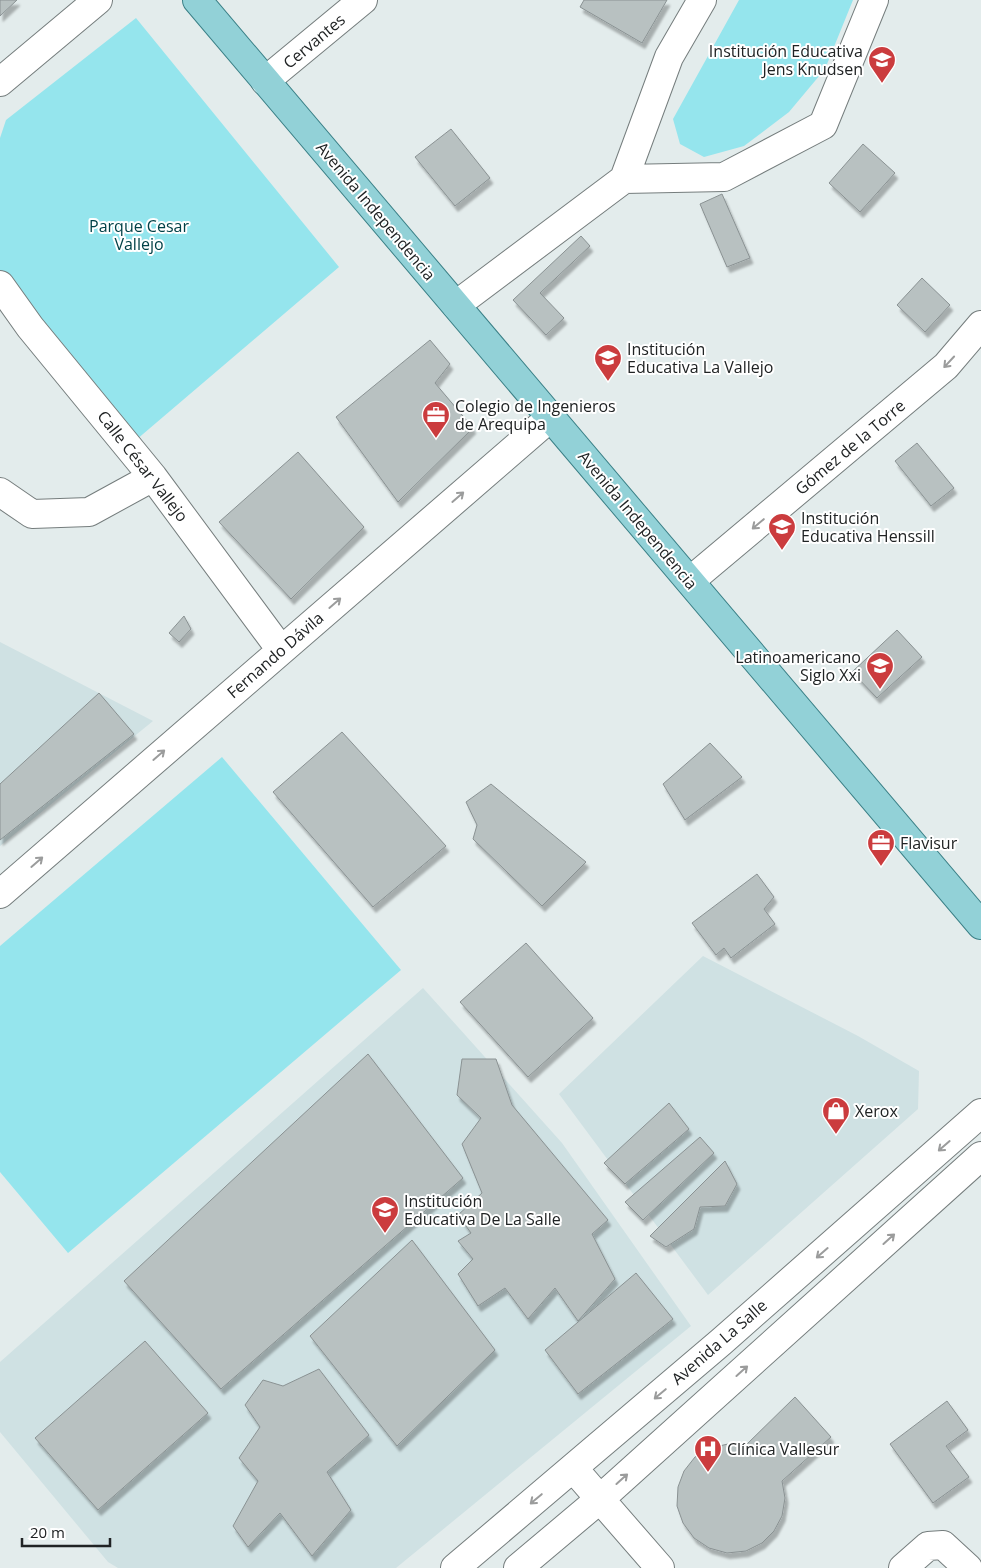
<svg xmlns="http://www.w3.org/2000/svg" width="981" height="1568" viewBox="0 0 981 1568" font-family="'Open Sans',sans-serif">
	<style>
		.built { fill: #cfe1e3 }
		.green { fill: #95e5ed }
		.building { fill: #b8c1c1; stroke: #8a9293; filter: url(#shadow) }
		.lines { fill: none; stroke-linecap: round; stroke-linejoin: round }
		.minor-casing { stroke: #757d7d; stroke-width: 30 }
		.major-casing { stroke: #3b8087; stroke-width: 30 }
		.minor { stroke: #fff; stroke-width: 28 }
		.major { stroke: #92d1d7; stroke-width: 28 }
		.oneway { stroke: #9b9c9c }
		.labels { text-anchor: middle; stroke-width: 4; stroke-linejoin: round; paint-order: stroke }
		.street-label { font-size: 16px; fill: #202324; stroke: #fff }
		.poi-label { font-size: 16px; fill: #202324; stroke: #fff; text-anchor: start }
		.park-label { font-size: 16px; fill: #004147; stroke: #fff }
	</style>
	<defs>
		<filter id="shadow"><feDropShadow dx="3" dy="5.5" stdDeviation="1" flood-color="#0004"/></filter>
	</defs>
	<rect width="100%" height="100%" fill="#e3ecec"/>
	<path class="built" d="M 0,642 L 153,721 L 0,846 Z
		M 703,956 L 858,1036 L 919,1071 L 918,1109 L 708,1295 L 559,1094 Z
		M 423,988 L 562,1143 L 691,1326 L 396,1568 L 118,1568 L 108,1562 L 0,1432 L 0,1362 Z"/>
	<path class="green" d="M 739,0 L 853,0 L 825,69 L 789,112 L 744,146 L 704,157 L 680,144 L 673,119 Z
		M 136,18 L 339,267 L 136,440 L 0,275 L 0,138 L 6,120 Z
		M 222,757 L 401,970 L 68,1253 L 0,1172 L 0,946 Z"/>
	<path class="building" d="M 0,0 L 17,0 L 0,16 Z
		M 584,0 L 667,0 L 642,43 L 580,7 Z
		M 451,129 L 490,178 L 455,206 L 415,157 Z
		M 863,144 L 895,173 L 860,212 L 829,183 Z
		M 722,194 L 750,258 L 727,267 L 700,204 Z
		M 581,236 L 590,246 L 540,293 L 564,318 L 546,335 L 513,300 Z
		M 922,278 L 950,305 L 925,332 L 897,305 Z
		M 430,340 L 450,364 L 435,383 L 473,428 L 398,502 L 336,417 Z
		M 917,443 L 954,488 L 931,506 L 895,461 Z
		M 298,452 L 364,527 L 291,599 L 219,522 Z
		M 184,616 L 191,629 L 179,642 L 169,633 Z
		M 897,630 L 922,657 L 877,698 L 852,672 Z
		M 99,693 L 134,734 L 0,840 L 0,784 Z
		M 342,732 L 446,846 L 373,907 L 273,792 Z
		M 710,743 L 742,777 L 685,820 L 663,784 Z
		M 491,784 L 586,862 L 542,906 L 473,839 L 477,825 L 466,802 Z
		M 757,874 L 774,897 L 764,909 L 775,924 L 731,958 L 724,948 L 716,955 L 692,923 Z
		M 526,943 L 593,1018 L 528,1077 L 460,1002 Z
		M 368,1054 L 463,1178 L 221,1389 L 124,1281 Z
		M 462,1059 L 496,1059 L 512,1105 L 608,1220 L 592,1234 L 615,1279 L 578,1321 L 555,1288 L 528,1319 L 505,1288 L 478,1306 L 458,1274 L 473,1259 L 458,1241 L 471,1233 L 458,1215 L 482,1193 L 462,1144 L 481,1118 L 457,1095 Z
		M 669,1103 L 689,1129 L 625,1184 L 604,1163 Z
		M 700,1137 L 714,1153 L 643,1220 L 625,1202 Z
		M 725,1161 L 737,1184 L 725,1206 L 700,1207 L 694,1229 L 666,1247 L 650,1236 Z
		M 412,1240 L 495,1350 L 397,1446 L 310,1336 Z
		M 636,1273 L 673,1319 L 578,1394 L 545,1350 Z
		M 145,1341 L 208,1413 L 98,1510 L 35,1438 Z
		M 319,1369 L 369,1435 L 327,1472 L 351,1510 L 312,1556 L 280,1513 L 248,1547 L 233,1526 L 258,1481 L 239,1458 L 260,1427 L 245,1405 L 263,1380 L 283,1386 Z
		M 795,1397 L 831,1437 L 782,1481 L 785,1498 L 782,1516 L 774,1531 L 762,1543 L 746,1551 L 727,1553 L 709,1548 L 694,1538 L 683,1523 L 677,1506 L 678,1487 L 684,1471 L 695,1457 L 710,1448 L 728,1444 L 745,1446 Z
		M 947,1401 L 968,1430 L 946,1446 L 969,1477 L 933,1503 L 890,1444 Z"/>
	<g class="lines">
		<defs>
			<path id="minor" d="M 265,81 L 363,0
				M 0,82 L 98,0
				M 624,179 L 724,177 L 823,125 L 874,0
				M 0,285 L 30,327 L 153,477 L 281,650
				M 456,305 L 624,179 L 669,57 L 702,0
				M 0,492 L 32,514 L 89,512 L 153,477
				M 690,581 L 946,366 L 981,325
				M 0,894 L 551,417
				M 573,1468 L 660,1568
				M 455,1568 L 721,1342 L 981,1113
				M 518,1568 L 600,1499 L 981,1156
				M 903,1568 L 928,1546 L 943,1545 L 968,1568"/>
			<path id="major" d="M 197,0 L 981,925"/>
		</defs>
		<use href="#minor" class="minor-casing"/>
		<use href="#major" class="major-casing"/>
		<use href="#minor" class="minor"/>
		<use href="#major" class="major"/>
	</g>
	<defs><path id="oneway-shaft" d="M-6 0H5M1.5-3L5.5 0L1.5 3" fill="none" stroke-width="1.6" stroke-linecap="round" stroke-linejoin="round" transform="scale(1.25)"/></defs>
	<g class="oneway">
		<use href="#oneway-shaft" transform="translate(949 362) rotate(133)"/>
		<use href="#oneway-shaft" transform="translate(458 497) rotate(-41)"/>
		<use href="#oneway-shaft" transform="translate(758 524) rotate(140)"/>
		<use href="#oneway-shaft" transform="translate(335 603) rotate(-41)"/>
		<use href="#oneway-shaft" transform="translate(159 755) rotate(-41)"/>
		<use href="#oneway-shaft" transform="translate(37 862) rotate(-41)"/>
		<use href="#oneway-shaft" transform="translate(944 1146) rotate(139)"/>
		<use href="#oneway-shaft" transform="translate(889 1239) rotate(-42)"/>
		<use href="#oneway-shaft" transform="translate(822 1253) rotate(139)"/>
		<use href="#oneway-shaft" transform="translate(742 1371) rotate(-42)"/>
		<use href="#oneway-shaft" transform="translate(660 1394) rotate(140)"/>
		<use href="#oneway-shaft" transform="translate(622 1479) rotate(-42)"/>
		<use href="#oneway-shaft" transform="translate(536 1499) rotate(140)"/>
	</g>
	<defs>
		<symbol id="school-pin" viewBox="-11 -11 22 30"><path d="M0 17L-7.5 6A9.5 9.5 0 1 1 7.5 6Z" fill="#cb3c3e" stroke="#fff"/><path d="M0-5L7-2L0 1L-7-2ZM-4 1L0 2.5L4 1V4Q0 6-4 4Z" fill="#fff"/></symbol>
		<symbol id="office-pin" viewBox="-11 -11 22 30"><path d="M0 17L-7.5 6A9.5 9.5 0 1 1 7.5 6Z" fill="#cb3c3e" stroke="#fff"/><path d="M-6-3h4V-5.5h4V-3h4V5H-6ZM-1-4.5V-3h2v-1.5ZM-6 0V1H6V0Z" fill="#fff"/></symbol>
		<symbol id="shop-pin" viewBox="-11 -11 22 30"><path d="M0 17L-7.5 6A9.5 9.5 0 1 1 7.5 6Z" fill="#cb3c3e" stroke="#fff"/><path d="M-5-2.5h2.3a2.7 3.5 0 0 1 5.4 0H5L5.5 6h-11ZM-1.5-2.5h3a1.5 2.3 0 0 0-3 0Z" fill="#fff"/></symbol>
		<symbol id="hospital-pin" viewBox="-11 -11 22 30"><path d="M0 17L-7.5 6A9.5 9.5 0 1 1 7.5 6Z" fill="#cb3c3e" stroke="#fff"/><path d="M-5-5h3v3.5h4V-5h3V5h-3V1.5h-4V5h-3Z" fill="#fff"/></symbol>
	</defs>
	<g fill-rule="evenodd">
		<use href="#school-pin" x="866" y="44" width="32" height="43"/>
		<use href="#school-pin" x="592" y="342" width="32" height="43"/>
		<use href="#office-pin" x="420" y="399" width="32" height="43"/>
		<use href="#school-pin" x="766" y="511" width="32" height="43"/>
		<use href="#school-pin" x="864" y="650" width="32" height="43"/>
		<use href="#office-pin" x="865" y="827" width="32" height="43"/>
		<use href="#shop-pin" x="820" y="1095" width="32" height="43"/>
		<use href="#school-pin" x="369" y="1194" width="32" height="43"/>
		<use href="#hospital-pin" x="692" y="1433" width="32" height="43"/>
	</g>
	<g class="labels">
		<g class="street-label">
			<text transform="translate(314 41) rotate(-40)" y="6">Cervantes</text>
			<text transform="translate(376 211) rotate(50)" y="6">Avenida Independencia</text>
			<text transform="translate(850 447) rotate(-40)" y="6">Gómez de la Torre</text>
			<text transform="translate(143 466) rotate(52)" y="6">Calle César Vallejo</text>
			<text transform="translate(638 520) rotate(50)" y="6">Avenida Independencia</text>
			<text transform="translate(275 655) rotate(-41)" y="6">Fernando Dávila</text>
			<text transform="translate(719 1342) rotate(-41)" y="6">Avenida La Salle</text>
		</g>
		<g class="poi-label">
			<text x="863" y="57" text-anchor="end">Institución Educativa<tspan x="863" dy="18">Jens Knudsen</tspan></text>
			<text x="627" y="355">Institución<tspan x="627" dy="18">Educativa La Vallejo</tspan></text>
			<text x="455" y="412">Colegio de Ingenieros<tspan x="455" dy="18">de Arequipa</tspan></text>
			<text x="801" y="524">Institución<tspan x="801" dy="18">Educativa Henssill</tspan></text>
			<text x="861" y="663" text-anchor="end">Latinoamericano<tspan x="861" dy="18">Siglo Xxi</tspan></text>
			<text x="900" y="849">Flavisur</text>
			<text x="855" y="1117">Xerox</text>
			<text x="404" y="1207">Institución<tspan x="404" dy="18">Educativa De La Salle</tspan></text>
			<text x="727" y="1455">Clínica Vallesur</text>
		</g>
		<g class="park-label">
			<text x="139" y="232">Parque Cesar<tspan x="139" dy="18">Vallejo</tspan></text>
		</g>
	</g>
	<path d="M22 1538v8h88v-8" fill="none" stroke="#202324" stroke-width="2.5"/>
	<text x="30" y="1538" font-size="15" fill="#202324" stroke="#ffffff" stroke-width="4" paint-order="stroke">20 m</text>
</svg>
